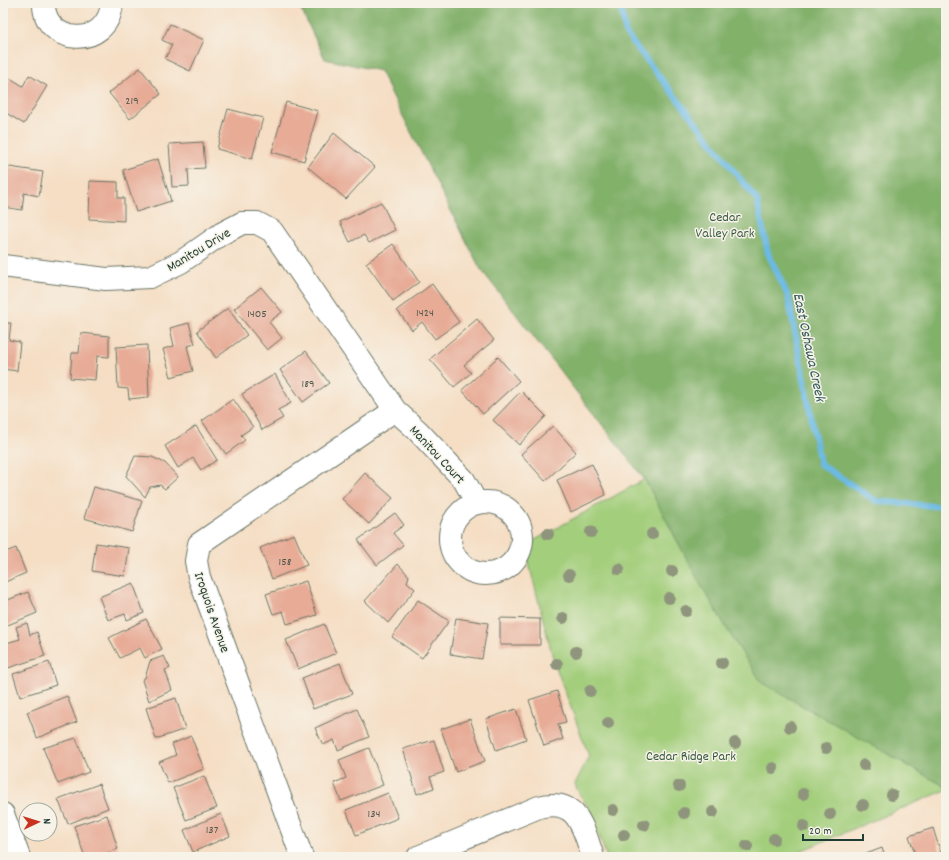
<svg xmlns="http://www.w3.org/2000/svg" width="949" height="860" viewBox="0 0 949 860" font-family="Dekko,sans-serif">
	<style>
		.green { fill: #a3ce7b; stroke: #618658 }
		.forest { fill: #82b16b; stroke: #507750 }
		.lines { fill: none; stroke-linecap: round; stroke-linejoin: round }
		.stream { stroke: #6bbae5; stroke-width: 6 }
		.building { fill: #e7ab96 }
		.minor-casing { stroke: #6a7566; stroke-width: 24 }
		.minor { stroke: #fff; stroke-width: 22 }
		.tree { fill: #8e957c }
		.labels { text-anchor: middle; stroke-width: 3; stroke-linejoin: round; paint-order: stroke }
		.number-label { font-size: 12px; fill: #51584c }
		.park-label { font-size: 14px; fill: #395a42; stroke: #f7f3e8 }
		.street-label { font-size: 14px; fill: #1f3d34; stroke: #f7f3e8 }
		.water-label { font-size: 15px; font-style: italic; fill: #325c60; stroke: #f7f3e8 }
	</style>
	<rect width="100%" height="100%" fill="#f7f3e8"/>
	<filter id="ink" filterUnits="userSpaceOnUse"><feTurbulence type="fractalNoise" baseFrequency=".025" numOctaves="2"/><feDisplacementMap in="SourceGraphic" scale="8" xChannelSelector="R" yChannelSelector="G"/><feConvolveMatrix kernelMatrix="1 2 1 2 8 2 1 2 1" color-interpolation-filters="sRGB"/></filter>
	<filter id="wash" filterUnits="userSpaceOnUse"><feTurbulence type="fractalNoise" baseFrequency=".012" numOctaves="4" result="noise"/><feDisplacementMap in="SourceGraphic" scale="16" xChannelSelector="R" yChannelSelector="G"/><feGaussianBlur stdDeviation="0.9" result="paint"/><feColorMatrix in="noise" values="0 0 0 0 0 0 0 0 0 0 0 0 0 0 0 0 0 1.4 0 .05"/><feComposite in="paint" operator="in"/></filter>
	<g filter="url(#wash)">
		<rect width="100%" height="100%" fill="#f5dec4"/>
		<path class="green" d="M 298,3 L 946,3 L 946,790 L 786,857 L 607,857 L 589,809 C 583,798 579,796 575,784 L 589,756 L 554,662 L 528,560 L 532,549 L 533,541 L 645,479 L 480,268 L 380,70 L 325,59 Z"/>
		<path class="forest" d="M 298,3 L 946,3 L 946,787 L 762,683 L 733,639 L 698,580 L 645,480 L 480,268 L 380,71 L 325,59 Z"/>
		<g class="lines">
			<path class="stream" d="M 620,3 L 626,34 L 757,200 L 768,253 L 788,296 L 820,464 L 876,501 L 946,507"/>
		</g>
		<g id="blocks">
			<path class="building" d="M 170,24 L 204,40 L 190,71 L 165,59 L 172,45 L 162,40 Z
				M 140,68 L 161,94 L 130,119 L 109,93 Z
				M 29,75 L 47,86 L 24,124 L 3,111 L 3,89 L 10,78 L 23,86 Z
				M 286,102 L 318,111 L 304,161 L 272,152 Z
				M 228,109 L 263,118 L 252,159 L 217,149 Z
				M 334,133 L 375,167 L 346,199 L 308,167 Z
				M 203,142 L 205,168 L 188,169 L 189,186 L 172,187 L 169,144 Z
				M 158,159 L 171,201 L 136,212 L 123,170 Z
				M 3,166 L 43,172 L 39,196 L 24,193 L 22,210 L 3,207 Z
				M 90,181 L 118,182 L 118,198 L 124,198 L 124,221 L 89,219 Z
				M 381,202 L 395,230 L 369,243 L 364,235 L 350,242 L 340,222 Z
				M 393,244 L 419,282 L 393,301 L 366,263 Z
				M 432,284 L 459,322 L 435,339 L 422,322 L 412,330 L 397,310 Z
				M 261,287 L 282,312 L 269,322 L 282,338 L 267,350 L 234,309 Z
				M 228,308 L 247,335 L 216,358 L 197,331 Z
				M 477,319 L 494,340 L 464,365 L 471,373 L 454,387 L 430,359 Z
				M 3,323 L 11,323 L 9,340 L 20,342 L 17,371 L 3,369 Z
				M 189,323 L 195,344 L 187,346 L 193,371 L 171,377 L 163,349 L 174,346 L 170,328 Z
				M 81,333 L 109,336 L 109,357 L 97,356 L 95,380 L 70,378 L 72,353 L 79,353 Z
				M 147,345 L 149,397 L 129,399 L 128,389 L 118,388 L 116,347 Z
				M 306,351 L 329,383 L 303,402 L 280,370 Z
				M 498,357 L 519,381 L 483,414 L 462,390 Z
				M 275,374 L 291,403 L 278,410 L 283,418 L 262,430 L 242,394 Z
				M 521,391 L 546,416 L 519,445 L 493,420 Z
				M 233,399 L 253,427 L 241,435 L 245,440 L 226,454 L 202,421 Z
				M 196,426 L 217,460 L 201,470 L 193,458 L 178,468 L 165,446 Z
				M 553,426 L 576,452 L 545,481 L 521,454 Z
				M 135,456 L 152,457 L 165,463 L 178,477 L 165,489 L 160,485 L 150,487 L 145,497 L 126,476 Z
				M 592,464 L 606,495 L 571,512 L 557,480 Z
				M 365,473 L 393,498 L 369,524 L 342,499 Z
				M 94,487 L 142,501 L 132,532 L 84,518 Z
				M 395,513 L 404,525 L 393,533 L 403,545 L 377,565 L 358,540 Z
				M 294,534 L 307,565 L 272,579 L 260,548 Z
				M 96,543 L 129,548 L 125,576 L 92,571 Z
				M 16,548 L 26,573 L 3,583 L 3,553 Z
				M 398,564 L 409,576 L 407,582 L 415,589 L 388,623 L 365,601 Z
				M 306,581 L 317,615 L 287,624 L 283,611 L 273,614 L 266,594 Z
				M 133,583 L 144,613 L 127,620 L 125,614 L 108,620 L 99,597 Z
				M 28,592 L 37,613 L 3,627 L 3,596 L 5,601 Z
				M 418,600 L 449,621 L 422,658 L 392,637 Z
				M 456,618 L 488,623 L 482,659 L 450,654 Z
				M 500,618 L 540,619 L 540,645 L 500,645 Z
				M 146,619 L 162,649 L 145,658 L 140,648 L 120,658 L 109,638 Z
				M 27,623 L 30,635 L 37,632 L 45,656 L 8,668 L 3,652 L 3,644 L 20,639 L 16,627 Z
				M 324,624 L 336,653 L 298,669 L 286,640 Z
				M 164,656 L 170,668 L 165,670 L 172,690 L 149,701 L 142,680 L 145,678 L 150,661 Z
				M 49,662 L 56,685 L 20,697 L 13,674 Z
				M 340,663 L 352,694 L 313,709 L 302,678 Z
				M 557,691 L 566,722 L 558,724 L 563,739 L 544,746 L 529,700 Z
				M 67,696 L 77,722 L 37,738 L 27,712 Z
				M 176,698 L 185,729 L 156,739 L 146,708 Z
				M 357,709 L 369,737 L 338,750 L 334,740 L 323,745 L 315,728 Z
				M 516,709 L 526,739 L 496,750 L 486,719 Z
				M 470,719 L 485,761 L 456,772 L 441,729 Z
				M 191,736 L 204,769 L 168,783 L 159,762 L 176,755 L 172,744 Z
				M 76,738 L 89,772 L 58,784 L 43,748 Z
				M 434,740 L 444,772 L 430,777 L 434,788 L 417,794 L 403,749 Z
				M 369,748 L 383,785 L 341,801 L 334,783 L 346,778 L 339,760 Z
				M 204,776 L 217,808 L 186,820 L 173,788 Z
				M 99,784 L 108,808 L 68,824 L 58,799 Z
				M 388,793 L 398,818 L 356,835 L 346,810 Z
				M 221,814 L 230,836 L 193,852 L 184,830 Z
				M 107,815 L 118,849 L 96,857 L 85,857 L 74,826 Z
				M 933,828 L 942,857 L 916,857 L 909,836 Z
				M 882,848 L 885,857 L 858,857 Z"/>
		</g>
	</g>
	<g filter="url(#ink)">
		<use href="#blocks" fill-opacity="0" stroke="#6a7566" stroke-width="1"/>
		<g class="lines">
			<defs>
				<path id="minor" d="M 44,3 C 43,45 108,51 112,3
					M 3,266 L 106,279 L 150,277 L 181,262 L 221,234 L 242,223 L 257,223 L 272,231 L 395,410 L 418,431 L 464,480 L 476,502
					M450 538a36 36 0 1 1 72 0a36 36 0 1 1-72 0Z
					M 3,814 L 19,857
					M 302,857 L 199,577 L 196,561 L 199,544 L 395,410
					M 418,857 L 539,807 C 578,797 583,828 593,857"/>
			</defs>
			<use href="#minor" class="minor-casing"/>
			<use href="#minor" class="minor"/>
		</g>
		<g class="tree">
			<circle cx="591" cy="532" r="6"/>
			<circle cx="548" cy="534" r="6"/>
			<circle cx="652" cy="534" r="6"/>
			<circle cx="619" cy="569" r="6"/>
			<circle cx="672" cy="571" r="6"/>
			<circle cx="569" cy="575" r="6"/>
			<circle cx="669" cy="598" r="6"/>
			<circle cx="686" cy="611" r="6"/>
			<circle cx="563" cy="618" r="6"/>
			<circle cx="576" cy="652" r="6"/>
			<circle cx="722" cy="663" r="6"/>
			<circle cx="557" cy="664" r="6"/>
			<circle cx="590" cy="691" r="6"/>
			<circle cx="608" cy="723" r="6"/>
			<circle cx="790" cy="727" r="6"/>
			<circle cx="735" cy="743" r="6"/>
			<circle cx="826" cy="748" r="6"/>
			<circle cx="864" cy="765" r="6"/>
			<circle cx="773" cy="768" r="6"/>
			<circle cx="679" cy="786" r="6"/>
			<circle cx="803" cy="794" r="6"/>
			<circle cx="892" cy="795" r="6"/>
			<circle cx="863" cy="805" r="6"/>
			<circle cx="613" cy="810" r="6"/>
			<circle cx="713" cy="812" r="6"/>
			<circle cx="684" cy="813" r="6"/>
			<circle cx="830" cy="814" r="6"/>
			<circle cx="644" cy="825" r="6"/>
			<circle cx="804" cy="826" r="6"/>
			<circle cx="624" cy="835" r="6"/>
			<circle cx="774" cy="839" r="6"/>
			<circle cx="747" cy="846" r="6"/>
		</g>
	</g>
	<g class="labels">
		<g class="number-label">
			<text x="132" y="104">219</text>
			<text x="425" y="316">1424</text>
			<text x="257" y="317">1405</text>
			<text x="308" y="387">189</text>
			<text x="285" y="565">158</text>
			<text x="374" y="817">134</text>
			<text x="212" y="833">137</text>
		</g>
		<g class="park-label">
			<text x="725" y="221">Cedar<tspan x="725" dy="16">Valley Park</tspan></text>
			<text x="691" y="760">Cedar Ridge Park</text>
		</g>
		<g class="street-label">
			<text transform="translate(198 249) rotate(-31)" y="5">Manitou Drive</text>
			<text transform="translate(438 454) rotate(47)" y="5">Manitou Court</text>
			<text transform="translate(213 612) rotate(71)" y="5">Iroquois Avenue</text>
		</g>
		<g class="water-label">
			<text transform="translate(810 347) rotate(78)" y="5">East Oshawa Creek</text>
		</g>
	</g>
	<rect width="949" height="860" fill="none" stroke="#f7f3e8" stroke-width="16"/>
	<g transform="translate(38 822) rotate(86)"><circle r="19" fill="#f7f3e8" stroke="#a1aaa0"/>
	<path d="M0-3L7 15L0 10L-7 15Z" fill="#c8321e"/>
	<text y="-6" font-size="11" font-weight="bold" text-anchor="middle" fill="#1f3d34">N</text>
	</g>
	<path d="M803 834v6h60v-6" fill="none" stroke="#1f3d34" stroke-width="2"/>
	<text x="809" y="834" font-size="12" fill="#1f3d34" stroke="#f7f3e8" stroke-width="3" paint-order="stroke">20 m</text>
</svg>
